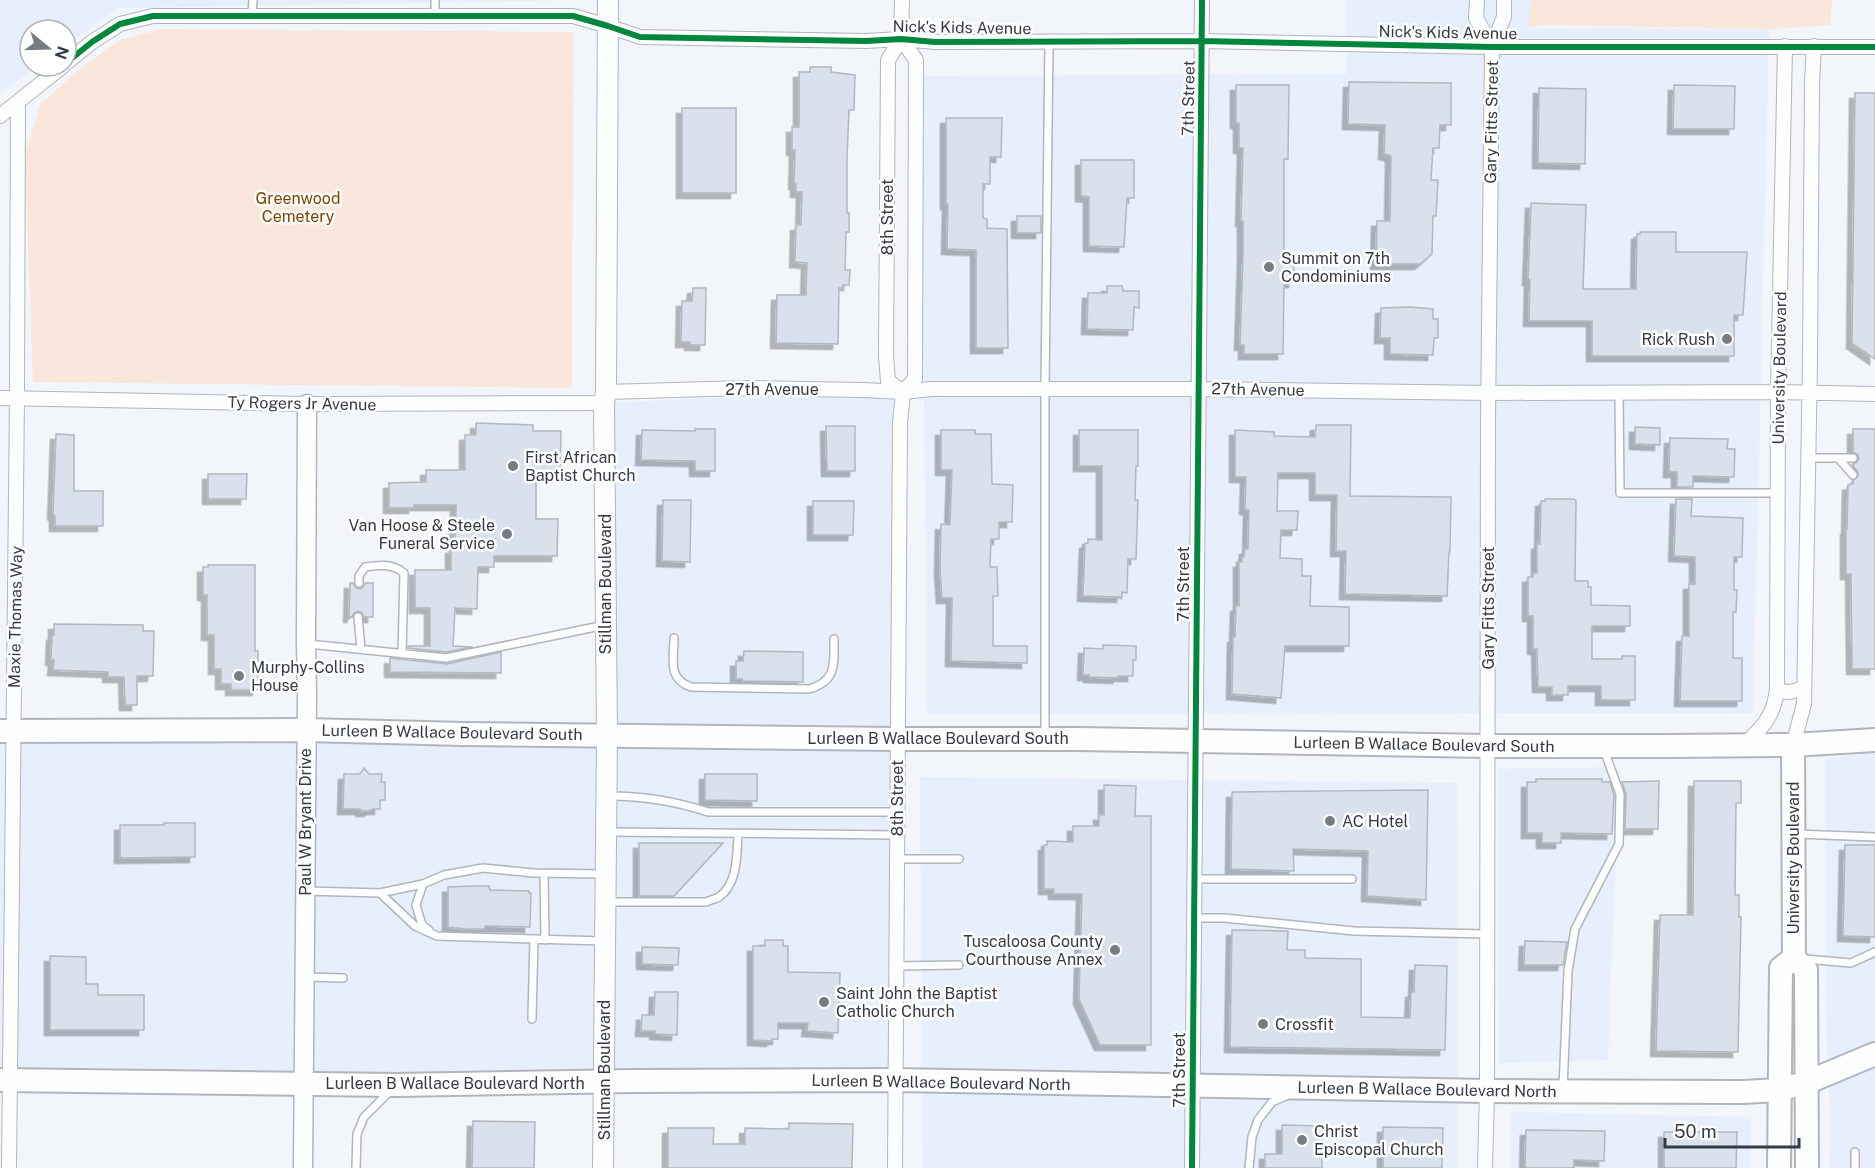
<svg xmlns="http://www.w3.org/2000/svg" width="1875" height="1168" viewBox="0 0 1875 1168" font-family="'Public Sans',sans-serif">
	<style>
		.built { fill: #e7eefc }
		.green { fill: #f8e7da }
		.building { fill: #dae1ed; stroke: #b3b7be; stroke-width: 1.5; filter: url(#shadow) }
		.lines { fill: none; stroke-linecap: round; stroke-linejoin: round }
		.service-casing { stroke: #b2b5bc; stroke-width: 10 }
		.minor-casing { stroke: #b2b5bc; stroke-width: 16 }
		.tertiary-casing { stroke: #b2b5bc; stroke-width: 21 }
		.secondary-casing { stroke: #b2b5bc; stroke-width: 22 }
		.primary-casing { stroke: #b2b5bc; stroke-width: 26 }
		.trunk-casing { stroke: #b2b5bc; stroke-width: 26 }
		.service { stroke: #fdfefe; stroke-width: 7 }
		.minor { stroke: #fdfefe; stroke-width: 14 }
		.tertiary { stroke: #fdfefe; stroke-width: 18 }
		.secondary { stroke: #fdfefe; stroke-width: 20 }
		.primary { stroke: #fdfefe; stroke-width: 22 }
		.trunk { stroke: #fdfefe; stroke-width: 22 }
		.cycleway-casing { stroke: #fff; stroke-width: 10 }
		.cycleway { stroke: #00873e; stroke-width: 6 }
		.poi-dot { fill: #777c84; stroke: #fff; stroke-width: 2 }
		.labels { text-anchor: middle; stroke-width: 5; stroke-linejoin: round; paint-order: stroke }
		.street-label { font-size: 16px; fill: #353b45; stroke: #fff }
		.park-label { font-size: 16px; fill: #7e4601; stroke: #fff }
		.poi-label { font-size: 16px; fill: #353b45; stroke: #fff; text-anchor: start }
	</style>
	<defs>
		<filter id="shadow"><feDropShadow dx="-5.5" dy="5.5" stdDeviation="0" flood-color="#0004"/></filter>
	</defs>
	<rect width="100%" height="100%" fill="#f2f5fa"/>
	<path class="built" d="M 0,0 L 585,0 L 118,8 L 66,46 L 66,30 L 30,30 L 30,66 L 38,66 L 0,94 Z
		M 1346,0 L 1530,0 L 1530,28 L 1769,29 L 1753,713 L 927,714 L 921,76 L 1347,74 Z
		M 900,389 L 896,1080 L 0,1076 L 0,731 L 606,735 L 604,403 Z
		M 1875,749 L 1875,1168 L 1829,1168 L 1830,1120 L 1827,1041 L 1825,760 Z
		M 1619,767 L 1608,1060 L 1499,1063 L 1498,769 Z
		M 920,777 L 1457,783 L 1458,1168 L 923,1168 Z
		M 1511,1112 L 1751,1117 L 1750,1168 L 1511,1168 Z"/>
	<path class="green" d="M 1530,0 L 1832,0 L 1830,25 L 1769,29 L 1542,25 L 1529,28 Z
		M 162,29 L 573,32 L 572,388 L 33,382 L 25,155 L 40,105 L 78,70 L 120,40 Z"/>
	<path class="building" d="M 810,67 L 831,67 L 831,72 L 855,75 L 854,110 L 849,110 L 847,158 L 847,213 L 849,213 L 849,232 L 846,232 L 845,270 L 850,270 L 849,285 L 843,285 L 843,288 L 839,288 L 838,344 L 776,343 L 777,295 L 806,295 L 807,263 L 795,262 L 796,225 L 801,225 L 802,192 L 796,192 L 796,184 L 794,184 L 795,150 L 792,150 L 792,127 L 799,127 L 799,72 L 810,72 Z
		M 1349,82 L 1451,83 L 1451,125 L 1440,125 L 1439,148 L 1433,148 L 1431,180 L 1438,180 L 1436,216 L 1433,216 L 1432,254 L 1420,264 L 1376,264 L 1377,221 L 1390,221 L 1391,156 L 1389,155 L 1384,154 L 1385,125 L 1348,124 Z
		M 1236,85 L 1289,85 L 1288,159 L 1284,159 L 1284,264 L 1294,264 L 1294,282 L 1284,282 L 1283,354 L 1244,354 L 1244,345 L 1240,345 L 1243,255 L 1243,221 L 1241,221 L 1243,148 L 1239,148 L 1239,123 L 1236,123 Z
		M 1674,85 L 1735,86 L 1734,129 L 1673,129 Z
		M 1539,88 L 1586,89 L 1585,164 L 1538,163 Z
		M 1855,93 L 1875,93 L 1875,359 L 1852,343 Z
		M 682,108 L 736,108 L 736,193 L 682,193 Z
		M 946,118 L 1002,118 L 1001,157 L 990,157 L 990,184 L 983,184 L 983,218 L 987,219 L 987,228 L 1007,229 L 1008,348 L 976,348 L 976,250 L 947,249 L 948,204 L 946,204 Z
		M 1081,160 L 1134,160 L 1134,198 L 1127,198 L 1124,247 L 1089,246 L 1089,197 L 1081,196 Z
		M 1531,203 L 1586,205 L 1583,289 L 1636,289 L 1637,234 L 1640,234 L 1640,232 L 1676,232 L 1676,252 L 1747,252 L 1743,315 L 1734,315 L 1734,356 L 1592,356 L 1592,321 L 1529,321 L 1530,280 L 1528,280 Z
		M 1017,216 L 1041,216 L 1041,233 L 1017,233 Z
		M 1107,286 L 1122,286 L 1123,291 L 1139,291 L 1139,308 L 1134,307 L 1133,330 L 1087,329 L 1088,293 L 1107,293 Z
		M 693,288 L 706,288 L 705,345 L 690,345 L 690,342 L 681,342 L 682,301 L 692,301 Z
		M 1410,307 L 1433,309 L 1433,319 L 1438,319 L 1438,338 L 1434,338 L 1433,355 L 1390,354 L 1390,338 L 1380,338 L 1381,308 Z
		M 476,423 L 533,425 L 533,431 L 561,431 L 560,474 L 536,474 L 536,519 L 558,519 L 557,556 L 494,556 L 494,567 L 478,567 L 477,609 L 455,608 L 453,646 L 473,647 L 446,652 L 408,648 L 408,646 L 430,646 L 430,608 L 415,608 L 415,570 L 451,570 L 451,548 L 455,548 L 456,505 L 414,505 L 414,508 L 389,508 L 389,483 L 426,482 L 426,470 L 465,470 L 465,435 L 476,435 Z
		M 1316,425 L 1351,425 L 1350,496 L 1451,497 L 1450,552 L 1449,552 L 1447,596 L 1345,594 L 1346,551 L 1336,551 L 1337,495 L 1315,495 L 1315,473 L 1278,473 L 1277,511 L 1298,511 L 1297,530 L 1281,530 L 1280,558 L 1302,559 L 1302,576 L 1311,576 L 1310,606 L 1349,607 L 1349,646 L 1285,646 L 1281,698 L 1232,694 L 1233,637 L 1235,637 L 1236,606 L 1239,606 L 1239,562 L 1242,562 L 1242,557 L 1244,557 L 1245,549 L 1248,549 L 1249,510 L 1245,509 L 1246,477 L 1235,477 L 1235,430 L 1274,432 L 1274,436 L 1315,437 Z
		M 826,426 L 855,426 L 855,471 L 827,471 Z
		M 1635,427 L 1660,428 L 1660,445 L 1635,444 Z
		M 695,429 L 715,429 L 715,471 L 695,471 L 695,461 L 641,460 L 642,430 L 695,431 Z
		M 1853,429 L 1875,429 L 1875,669 L 1852,669 L 1851,574 L 1846,574 L 1846,529 L 1847,529 L 1848,485 L 1853,484 L 1853,481 L 1858,476 L 1858,472 L 1853,466 L 1853,464 L 1856,463 L 1859,459 L 1858,455 L 1853,452 Z
		M 941,430 L 975,430 L 975,434 L 991,434 L 992,484 L 1013,485 L 1012,522 L 999,522 L 999,539 L 991,539 L 990,567 L 997,567 L 998,596 L 993,596 L 993,646 L 1027,646 L 1027,663 L 951,661 L 952,598 L 942,598 L 940,569 L 941,524 L 950,525 L 952,470 L 941,470 Z
		M 1079,430 L 1138,430 L 1138,466 L 1136,466 L 1135,500 L 1138,500 L 1136,559 L 1128,559 L 1127,593 L 1122,592 L 1122,597 L 1083,596 L 1085,543 L 1088,543 L 1088,539 L 1102,540 L 1102,466 L 1079,466 Z
		M 56,434 L 74,435 L 74,491 L 103,491 L 103,526 L 55,526 L 55,516 L 53,514 Z
		M 1670,438 L 1728,439 L 1727,449 L 1735,449 L 1734,477 L 1693,476 L 1693,487 L 1677,487 L 1677,472 L 1669,472 Z
		M 208,474 L 247,474 L 246,499 L 208,499 Z
		M 1545,499 L 1574,499 L 1576,501 L 1575,581 L 1588,581 L 1588,587 L 1591,587 L 1591,605 L 1630,606 L 1630,626 L 1592,626 L 1592,659 L 1622,659 L 1622,656 L 1635,656 L 1635,700 L 1601,700 L 1601,686 L 1568,686 L 1568,695 L 1552,695 L 1552,687 L 1538,687 L 1537,649 L 1533,649 L 1533,616 L 1528,616 L 1528,577 L 1533,577 L 1533,573 L 1537,573 L 1537,544 L 1540,544 L 1541,501 L 1545,501 Z
		M 1676,499 L 1692,499 L 1691,516 L 1743,518 L 1742,557 L 1734,557 L 1734,590 L 1737,590 L 1736,612 L 1733,612 L 1733,658 L 1742,658 L 1742,701 L 1680,701 L 1682,636 L 1689,636 L 1689,584 L 1695,584 L 1695,557 L 1674,556 Z
		M 663,500 L 691,500 L 690,562 L 662,561 Z
		M 813,501 L 854,501 L 853,535 L 813,535 Z
		M 208,565 L 255,565 L 255,651 L 258,651 L 258,690 L 231,690 L 231,684 L 221,684 L 221,669 L 214,669 L 214,635 L 207,635 L 207,595 L 203,595 L 203,567 L 208,567 Z
		M 350,583 L 353,583 L 356,588 L 360,589 L 364,586 L 365,583 L 373,583 L 373,617 L 364,617 L 362,613 L 358,611 L 354,613 L 352,617 L 349,617 Z
		M 54,624 L 143,625 L 143,631 L 154,631 L 153,676 L 137,676 L 137,705 L 125,705 L 124,677 L 108,677 L 108,672 L 53,670 L 54,660 L 51,660 L 52,635 L 54,635 Z
		M 1103,645 L 1136,646 L 1136,660 L 1133,660 L 1133,676 L 1118,676 L 1118,678 L 1089,677 L 1089,675 L 1083,675 L 1084,648 L 1103,649 Z
		M 744,651 L 803,652 L 803,682 L 742,681 L 742,679 L 736,679 L 736,661 L 743,661 Z
		M 501,652 L 501,673 L 390,672 L 390,658 L 447,664 Z
		M 364,768 L 369,774 L 382,774 L 381,782 L 385,782 L 385,800 L 380,800 L 380,809 L 372,809 L 369,811 L 362,811 L 360,809 L 343,809 L 344,774 L 360,774 Z
		M 705,774 L 757,774 L 757,801 L 705,800 Z
		M 1536,779 L 1602,779 L 1602,782 L 1610,782 L 1614,795 L 1612,834 L 1561,833 L 1561,843 L 1542,843 L 1542,833 L 1527,833 L 1527,782 L 1536,782 Z
		M 1659,781 L 1658,829 L 1625,829 L 1626,794 L 1622,782 Z
		M 1694,781 L 1741,781 L 1741,803 L 1736,803 L 1735,895 L 1739,895 L 1739,917 L 1741,917 L 1738,1052 L 1656,1051 L 1660,915 L 1693,915 Z
		M 1104,785 L 1136,786 L 1135,816 L 1151,816 L 1151,1045 L 1100,1045 L 1079,999 L 1082,894 L 1054,894 L 1054,889 L 1044,889 L 1044,845 L 1047,845 L 1047,841 L 1073,842 L 1073,826 L 1099,826 L 1099,815 L 1104,815 Z
		M 1428,790 L 1426,900 L 1367,896 L 1368,851 L 1293,849 L 1294,871 L 1231,869 L 1232,792 Z
		M 164,823 L 195,823 L 195,857 L 120,858 L 120,825 L 164,825 Z
		M 639,843 L 723,843 L 674,896 L 639,896 Z
		M 1845,845 L 1875,845 L 1875,937 L 1843,936 Z
		M 474,886 L 489,886 L 490,890 L 529,891 L 529,893 L 531,893 L 530,927 L 485,926 L 485,929 L 466,929 L 448,927 L 448,887 Z
		M 1232,930 L 1288,931 L 1287,950 L 1305,950 L 1305,958 L 1361,959 L 1361,1017 L 1410,1018 L 1411,992 L 1414,992 L 1415,965 L 1447,966 L 1445,1050 L 1230,1047 Z
		M 765,940 L 783,940 L 783,946 L 788,946 L 788,972 L 840,973 L 838,1033 L 807,1031 L 808,1023 L 778,1023 L 778,1039 L 772,1039 L 772,1041 L 753,1040 L 753,946 L 765,946 Z
		M 1525,941 L 1567,942 L 1563,965 L 1524,965 Z
		M 642,947 L 679,948 L 678,965 L 642,964 Z
		M 50,956 L 86,957 L 86,984 L 98,984 L 98,995 L 144,995 L 144,1030 L 50,1030 Z
		M 655,992 L 678,992 L 677,1035 L 655,1034 L 655,1031 L 641,1031 L 642,1015 L 654,1015 Z
		M 473,1121 L 535,1122 L 534,1168 L 472,1168 Z
		M 789,1123 L 853,1124 L 852,1168 L 668,1168 L 668,1128 L 714,1128 L 713,1144 L 745,1144 L 745,1128 L 789,1129 Z
		M 1282,1125 L 1322,1126 L 1322,1168 L 1265,1168 L 1265,1154 L 1282,1154 Z
		M 1383,1127 L 1443,1128 L 1442,1168 L 1383,1168 Z
		M 1526,1130 L 1605,1131 L 1604,1161 L 1574,1160 L 1574,1168 L 1525,1168 Z
		M 1664,1132 L 1737,1132 L 1736,1168 L 1664,1168 Z"/>
	<g class="lines">
		<defs>
			<path id="service" d="M 252,16 L 253,0
				M 435,16 L 435,0
				M 1619,393 L 1620,493 L 1777,493
				M 1809,458 L 1853,458
				M 1839,459 L 1853,475
				M 359,583 L 359,576 L 365,567 C 379,565 392,563 404,573 L 402,654
				M 358,617 L 361,649
				M 674,638 C 674,659 667,679 691,687 L 809,689 C 837,681 834,664 834,639
				M 308,644 L 446,658 L 605,625
				M 1045,735 L 1045,389 L 1049,42
				M 609,796 C 643,796 675,801 708,812 L 897,812
				M 608,832 L 897,835
				M 1797,834 L 1875,837
				M 897,859 L 959,859
				M 544,873 L 545,940
				M 1194,879 L 1352,879
				M 423,884 L 416,905 L 422,925 L 429,930
				M 307,891 L 380,893 L 423,884 L 444,875 L 483,868 L 534,873 L 605,874
				M 380,893 L 415,926 L 437,936 L 602,941
				M 608,902 L 706,902 C 710,900 715,899 719,897 C 738,884 737,853 738,834
				M 1194,918 L 1224,918 L 1354,931 L 1486,934
				M 1805,959 L 1851,963 L 1875,952
				M 896,966 L 959,965
				M 307,977 L 343,978
				M 532,1019 L 534,939
				M 1563,1088 L 1568,971 L 1575,929 L 1619,844 L 1620,794 L 1604,750
				M 356,1168 L 357,1134 L 364,1117 L 391,1090
				M 1249,1168 L 1252,1137 L 1258,1120 L 1272,1102 L 1286,1096
				M 1855,1168 L 1855,1152"/>
			<path id="minor" d="M 902,0 L 901,39 L 888,60 L 886,356 L 888,381 L 903,392
				M 1477,0 L 1476,18 L 1492,47
				M 66,63 L 92,42 L 120,24 L 153,16 L 573,16 L 608,26 L 640,37 L 866,41 L 901,39 L 935,42 L 1202,41 L 1492,47 L 1875,47
				M 0,116 L 63,66
				M 606,392 L 743,388 L 863,390 L 903,392 L 932,389 L 1199,389 L 1489,393 L 1778,392 L 1875,394
				M 0,398 L 307,404 L 604,403
				M 1777,689 C 1788,694 1793,692 1804,687
				M 1744,745 C 1763,727 1774,716 1777,689 L 1778,392 L 1785,46
				M 1793,745 L 1804,704 L 1810,361 L 1812,82 L 1814,46
				M 9,1168 L 17,398 L 18,102
				M 895,1168 L 900,423 L 903,392 L 915,379 L 916,60 L 901,39
				M 1192,1168 L 1202,0
				M 1485,1168 L 1487,1091 L 1488,422 L 1492,47 L 1504,17 L 1504,0"/>
			<path id="tertiary" d="M 303,1168 L 307,696 L 306,644 L 307,404"/>
			<path id="secondary" d="M 603,1168 L 607,735 L 604,403 L 606,392 L 608,0"/>
			<path id="primary" d="M 1793,745 L 1794,958 L 1806,970 L 1807,1168
				M 1779,1168 L 1781,968 L 1794,958"/>
			<path id="trunk" d="M 0,731 L 306,730 L 464,734 L 897,739 L 1078,739 L 1487,746 L 1670,746 L 1793,745 L 1875,740
				M 0,1080 L 396,1085 L 634,1081 L 896,1080 L 1487,1091 L 1743,1092 L 1779,1090 L 1808,1082 L 1875,1054"/>
		</defs>
		<use href="#service" class="service-casing"/>
		<use href="#minor" class="minor-casing"/>
		<use href="#tertiary" class="tertiary-casing"/>
		<use href="#secondary" class="secondary-casing"/>
		<use href="#primary" class="primary-casing"/>
		<use href="#trunk" class="trunk-casing"/>
		<use href="#service" class="service"/>
		<use href="#minor" class="minor"/>
		<use href="#tertiary" class="tertiary"/>
		<use href="#secondary" class="secondary"/>
		<use href="#primary" class="primary"/>
		<use href="#trunk" class="trunk"/>
		<defs>
			<path id="cycleway" d="M 66,63 L 92,42 L 120,24 L 153,16 L 573,16 L 608,26 L 640,37 L 866,41 L 901,39 L 935,42 L 1202,41 L 1492,47 L 1875,47
				M 1192,1168 L 1202,0"/>
		</defs>
		<use href="#cycleway" class="cycleway-casing"/>
		<use href="#cycleway" class="cycleway"/>
	</g>
	<g class="poi-dot">
		<circle cx="1269" cy="267" r="6"/>
		<circle cx="1727" cy="339" r="6"/>
		<circle cx="513" cy="466" r="6"/>
		<circle cx="507" cy="534" r="6"/>
		<circle cx="239" cy="676" r="6"/>
		<circle cx="1330" cy="821" r="6"/>
		<circle cx="1115" cy="950" r="6"/>
		<circle cx="824" cy="1002" r="6"/>
		<circle cx="1263" cy="1024" r="6"/>
		<circle cx="1302" cy="1140" r="6"/>
	</g>
	<g class="labels">
		<g class="street-label">
			<text transform="translate(962 27) rotate(1)" y="6">Nick's Kids Avenue</text>
			<text transform="translate(1448 32) rotate(1)" y="6">Nick's Kids Avenue</text>
			<text transform="translate(1188 98) rotate(-89)" y="6">7th Street</text>
			<text transform="translate(1491 122) rotate(-89)" y="6">Gary Fitts Street</text>
			<text transform="translate(887 217) rotate(-90)" y="6">8th Street</text>
			<text transform="translate(1779 368) rotate(-89)" y="6">University Boulevard</text>
			<text x="772" y="395">27th Avenue</text>
			<text transform="translate(1258 389) rotate(1)" y="6">27th Avenue</text>
			<text transform="translate(302 403) rotate(1)" y="6">Ty Rogers Jr Avenue</text>
			<text transform="translate(605 584) rotate(-90)" y="6">Stillman Boulevard</text>
			<text transform="translate(1183 584) rotate(-90)" y="6">7th Street</text>
			<text transform="translate(1488 608) rotate(-90)" y="6">Gary Fitts Street</text>
			<text transform="translate(15 617) rotate(-89)" y="6">Maxie Thomas Way</text>
			<text transform="translate(452 732) rotate(1)" y="6">Lurleen B Wallace Boulevard South</text>
			<text x="938" y="744">Lurleen B Wallace Boulevard South</text>
			<text transform="translate(1424 744) rotate(1)" y="6">Lurleen B Wallace Boulevard South</text>
			<text transform="translate(897 798) rotate(-90)" y="6">8th Street</text>
			<text transform="translate(305 822) rotate(-90)" y="6">Paul W Bryant Drive</text>
			<text transform="translate(1793 858) rotate(-90)" y="6">University Boulevard</text>
			<text transform="translate(604 1070) rotate(-90)" y="6">Stillman Boulevard</text>
			<text transform="translate(1179 1070) rotate(-90)" y="6">7th Street</text>
			<text transform="translate(941 1082) rotate(1)" y="6">Lurleen B Wallace Boulevard North</text>
			<text x="455" y="1089">Lurleen B Wallace Boulevard North</text>
			<text transform="translate(1427 1089) rotate(1)" y="6">Lurleen B Wallace Boulevard North</text>
		</g>
		<g class="park-label">
			<text x="298" y="204">Greenwood<tspan x="298" dy="18">Cemetery</tspan></text>
		</g>
		<g class="poi-label">
			<text x="1281" y="264">Summit on 7th<tspan x="1281" dy="18">Condominiums</tspan></text>
			<text x="1715" y="345" text-anchor="end">Rick Rush</text>
			<text x="525" y="463">First African<tspan x="525" dy="18">Baptist Church</tspan></text>
			<text x="495" y="531" text-anchor="end">Van Hoose &amp; Steele<tspan x="495" dy="18">Funeral Service</tspan></text>
			<text x="251" y="673">Murphy-Collins<tspan x="251" dy="18">House</tspan></text>
			<text x="1342" y="827">AC Hotel</text>
			<text x="1103" y="947" text-anchor="end">Tuscaloosa County<tspan x="1103" dy="18">Courthouse Annex</tspan></text>
			<text x="836" y="999">Saint John the Baptist<tspan x="836" dy="18">Catholic Church</tspan></text>
			<text x="1275" y="1030">Crossfit</text>
			<text x="1314" y="1137">Christ<tspan x="1314" dy="18">Episcopal Church</tspan></text>
		</g>
	</g>
	<g transform="translate(48 48) rotate(109)"><circle r="28" fill="#ffffff" stroke="#aeb1b5" stroke-width="1.5"/>
	<path d="M0-4.5L10 22L0 15L-10 22Z" fill="#777c84"/>
	<text y="-9" font-size="16" font-weight="bold" text-anchor="middle" fill="#353b45">N</text>
	</g>
	<path d="M1665 1138v9h134v-9" fill="none" stroke="#353b45" stroke-width="3"/>
	<text x="1674" y="1138" font-size="18" fill="#353b45" stroke="#ffffff" stroke-width="4.5" paint-order="stroke">50 m</text>
</svg>
